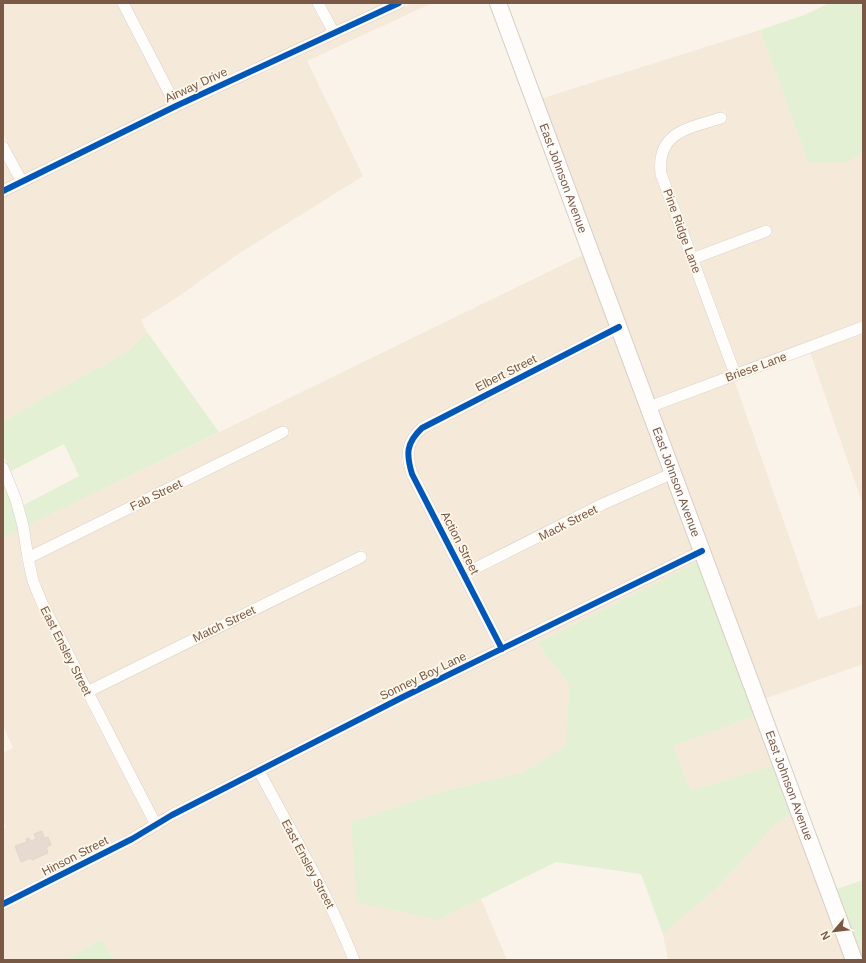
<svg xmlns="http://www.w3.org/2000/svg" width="866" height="963" viewBox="0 0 866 963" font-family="Helvetica,sans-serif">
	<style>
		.residential { fill: #f5e9d9 }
		.green { fill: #e4f0d3 }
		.building { fill: #e6dad1; stroke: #e2d6cc }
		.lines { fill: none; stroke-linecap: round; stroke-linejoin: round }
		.street-casing { stroke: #d8cec6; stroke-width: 12 }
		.secondary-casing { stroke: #d8cec6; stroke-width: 18 }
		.street { stroke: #fefdfc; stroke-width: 11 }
		.secondary { stroke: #fefdfc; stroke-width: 16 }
		.cycleway-casing { stroke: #fff8ec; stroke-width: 8 }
		.cycleway { stroke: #0057b8; stroke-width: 6 }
		.labels { text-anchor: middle; stroke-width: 3.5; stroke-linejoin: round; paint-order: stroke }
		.street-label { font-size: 12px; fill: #7a5846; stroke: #fff8ec }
	</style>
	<rect width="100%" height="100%" fill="#f9f3ea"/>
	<path class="residential" d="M 3,3 L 116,3 L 169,104 L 24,175 L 3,134 Z
		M 129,3 L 311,3 L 326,31 L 179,99 Z
		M 325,3 L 387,3 L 337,26 Z
		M 412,3 L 432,3 L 307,61 L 363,176 L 241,252 L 176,298 L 141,320 L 147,332 L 126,353 L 39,400 L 3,423 L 3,197 L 179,111 Z
		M 760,30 L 809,162 L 848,162 L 863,153 L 863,321 L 739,367 L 700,262 L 773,234 L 769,224 L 696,252 L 667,172 L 667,156 L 671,147 L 682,136 L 728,121 L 725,111 L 685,124 L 669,133 L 660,143 L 655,155 L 654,165 L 655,175 L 728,371 L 652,400 L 540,99 Z
		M 3,160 L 14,180 L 3,186 Z
		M 585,254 L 612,325 L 548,358 L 419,423 L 409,432 L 402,447 L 402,462 L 407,477 L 494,647 L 158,817 L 94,694 L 368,558 L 363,549 L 90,685 L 47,601 L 39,579 L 35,561 L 291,434 L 286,425 L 33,550 L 29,525 Z
		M 863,332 L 863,505 L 810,352 Z
		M 615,334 L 665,470 L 467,567 L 418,472 L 414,459 L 414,450 L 418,438 L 425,432 L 553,368 Z
		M 734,380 L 818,619 L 863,604 L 863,664 L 764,699 L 656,410 Z
		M 669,480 L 695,549 L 505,642 L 472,576 L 605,509 Z
		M 18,531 L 22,556 L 21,557 L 28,583 L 36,606 L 148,823 L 130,834 L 3,898 L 3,829 L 6,827 L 3,820 L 3,753 L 13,748 L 3,725 L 3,538 Z
		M 699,559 L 699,561 L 537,643 L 569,684 L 567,746 L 522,773 L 440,792 L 351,822 L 438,920 L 481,899 L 507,960 L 360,960 L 349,932 L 333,897 L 266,773 L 405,702 Z
		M 757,715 L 775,765 L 691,791 L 673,746 Z
		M 256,778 L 322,903 L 338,937 L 347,960 L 113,960 L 102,939 L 66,960 L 3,960 L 3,910 L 135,843 L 175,820 Z
		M 793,813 L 848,960 L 668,960 L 663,934 L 717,888 L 776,824 Z"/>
	<path class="green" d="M 830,3 L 863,3 L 863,153 L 848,162 L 809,163 L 760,30 L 804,15 Z
		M 147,332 L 219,432 L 29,525 L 24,505 L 79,476 L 64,444 L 11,471 L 3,455 L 3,423 L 39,400 L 126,353 Z
		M 3,482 L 11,502 L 18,531 L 3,538 Z
		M 699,561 L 757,715 L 673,746 L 691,791 L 775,765 L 793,813 L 776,824 L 717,888 L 663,934 L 641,874 L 556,862 L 438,920 L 357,902 L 351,822 L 440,792 L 522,773 L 566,746 L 569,684 L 537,643 Z
		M 863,880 L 863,960 L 860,960 L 834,890 Z
		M 102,939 L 113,960 L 66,960 Z"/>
	<path class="building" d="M 42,831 L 44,837 L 41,838 L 42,839 L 48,837 L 51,845 L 46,847 L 48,853 L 32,860 L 31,858 L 21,862 L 15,846 L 27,842 L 26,839 L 29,838 L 31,841 L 36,839 L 34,834 Z"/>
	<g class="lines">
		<defs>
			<path id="street" d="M 123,3 L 176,106
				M 318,3 L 334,33
				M 721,118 C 689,128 656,132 661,174 L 735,374
				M 3,147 L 22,182
				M 3,191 L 176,106 L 399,3
				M 692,259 L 766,231
				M 649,407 L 863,327
				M 3,468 L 16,500 L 23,526 L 28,558 L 33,581 L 42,603 L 156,825
				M 28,558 L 283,432
				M 464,574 L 603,504 L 673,473
				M 502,649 L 412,474 C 406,454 406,443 422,428 L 619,327
				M 87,692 L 361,557
				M 259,771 C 292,833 328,894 354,960
				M 3,904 L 132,839 L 172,815 L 403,697 L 702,551"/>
			<g id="secondary">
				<path id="s1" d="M 498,3 L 854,960"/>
			</g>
		</defs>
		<use href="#street" class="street-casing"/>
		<use href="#secondary" class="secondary-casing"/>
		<use href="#street" class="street"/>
		<use href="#secondary" class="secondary"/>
		<defs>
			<path id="cycleway" d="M 3,191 L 176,106 L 399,3
				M 502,649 L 412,474 C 406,454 406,443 422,428 L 619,327
				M 3,904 L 132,839 L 172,815 L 403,697 L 702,551"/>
		</defs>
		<use href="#cycleway" class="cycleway-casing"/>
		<use href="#cycleway" class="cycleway"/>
	</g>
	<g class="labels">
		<g class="street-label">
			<text transform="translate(196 85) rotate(-25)" y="4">Airway Drive</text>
			<text dy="4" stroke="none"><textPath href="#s1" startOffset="187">East Johnson Avenue</textPath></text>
			<text transform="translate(682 231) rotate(70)" y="4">Pine Ridge Lane</text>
			<text transform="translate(756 367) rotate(-20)" y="4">Briese Lane</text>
			<text transform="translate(506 373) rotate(-27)" y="4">Elbert Street</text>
			<text dy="4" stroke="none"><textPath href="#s1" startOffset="511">East Johnson Avenue</textPath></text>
			<text transform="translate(156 495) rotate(-26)" y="4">Fab Street</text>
			<text transform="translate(568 523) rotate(-27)" y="4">Mack Street</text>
			<text transform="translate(460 543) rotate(63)" y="4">Action Street</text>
			<text transform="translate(224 624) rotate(-26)" y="4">Match Street</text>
			<text transform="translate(66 651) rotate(63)" y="4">East Ensley Street</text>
			<text transform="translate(423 676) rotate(-26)" y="4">Sonney Boy Lane</text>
			<text dy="4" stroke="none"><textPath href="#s1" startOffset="835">East Johnson Avenue</textPath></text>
			<text transform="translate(75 856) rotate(-27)" y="4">Hinson Street</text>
			<text transform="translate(308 864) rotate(62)" y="4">East Ensley Street</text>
		</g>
	</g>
	<rect width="866" height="963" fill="none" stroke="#7a5846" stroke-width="8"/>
	<g transform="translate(834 931) rotate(242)" stroke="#fff8ec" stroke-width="3" paint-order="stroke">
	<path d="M0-3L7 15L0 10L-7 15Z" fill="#7a5846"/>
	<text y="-6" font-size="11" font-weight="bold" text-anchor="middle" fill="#7a5846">N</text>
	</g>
</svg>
